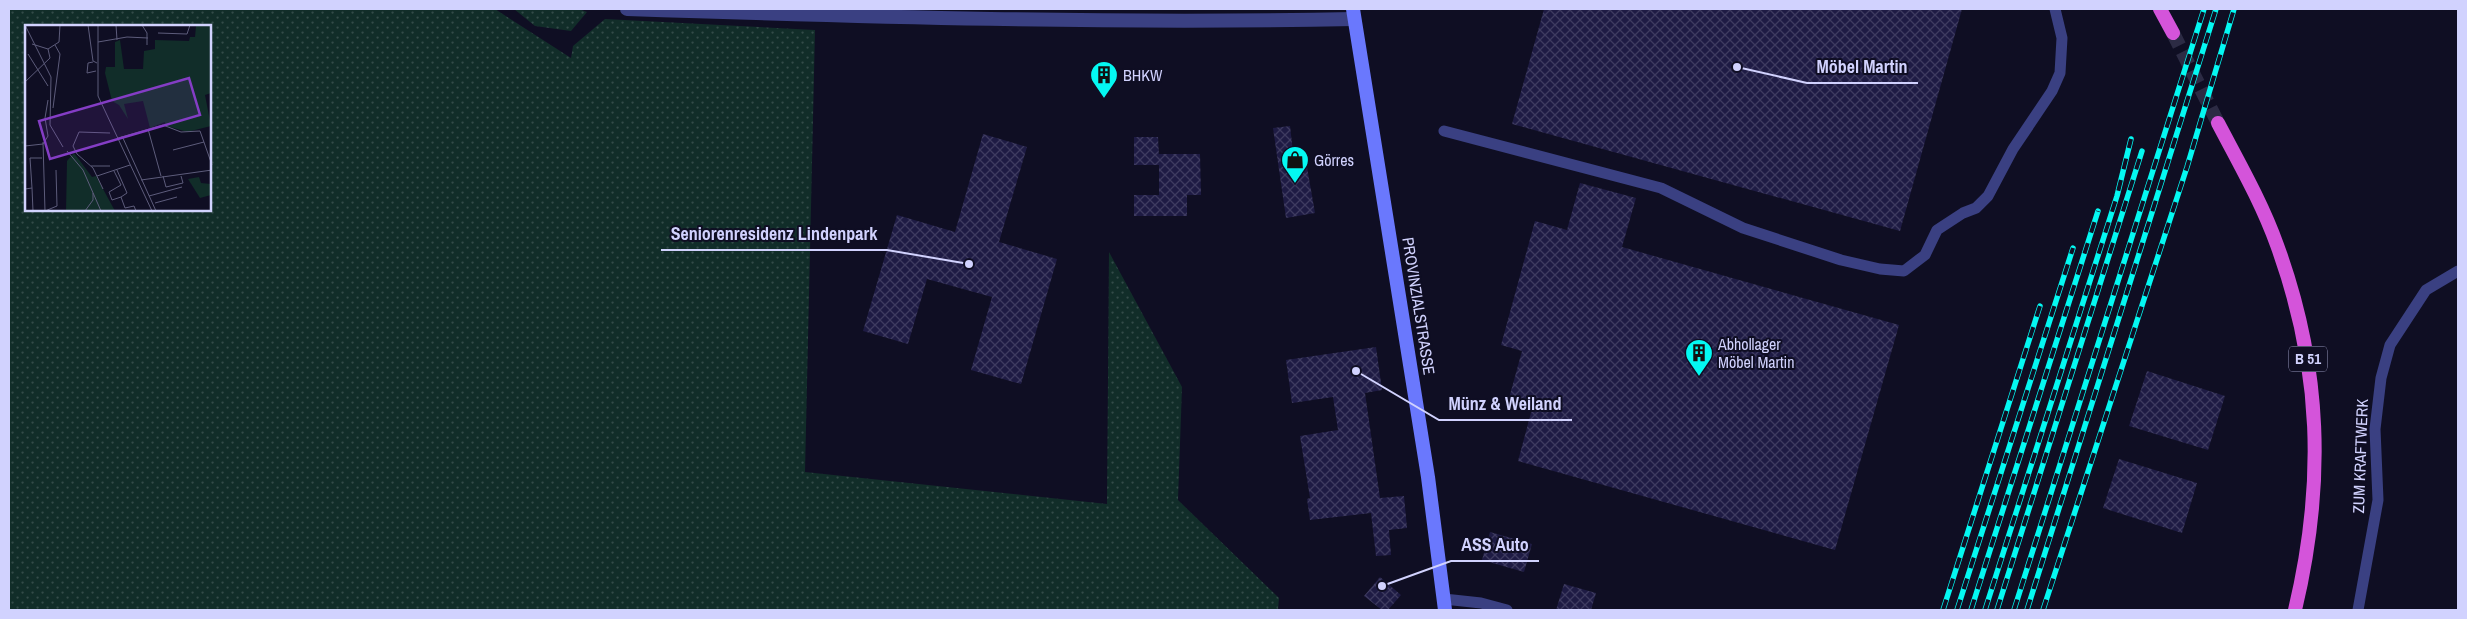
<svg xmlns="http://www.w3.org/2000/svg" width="2467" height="619" viewBox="0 0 2467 619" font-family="'Archivo Narrow',sans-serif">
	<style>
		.grass { fill: url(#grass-dots); fill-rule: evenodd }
		.building { fill: url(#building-cross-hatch) }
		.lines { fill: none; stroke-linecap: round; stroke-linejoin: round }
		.trunk-tunnel { stroke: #2c2b44; stroke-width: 14; stroke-dasharray: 14 7; stroke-linecap: butt }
		.service { stroke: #3a4082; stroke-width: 11 }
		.minor { stroke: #3a4082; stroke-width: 14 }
		.secondary { stroke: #6a78fd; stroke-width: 14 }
		.trunk { stroke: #d454da; stroke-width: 14 }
		.rail-casing { stroke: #04f8f2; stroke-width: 5.5 }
		.rail { stroke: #0f0e23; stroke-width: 4; stroke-dasharray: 11; stroke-linecap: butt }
		.labels { text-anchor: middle; stroke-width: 4; stroke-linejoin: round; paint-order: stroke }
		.shield { fill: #0f0e23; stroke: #9797bc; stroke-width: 1 }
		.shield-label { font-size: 15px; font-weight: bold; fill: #d1d2fe }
		.poi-label { font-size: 16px; fill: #d1d2fe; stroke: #0f0e23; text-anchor: start }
		.street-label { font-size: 16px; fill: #d1d2fe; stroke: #0f0e23 }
		.inset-road { fill: none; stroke: #5d5c7b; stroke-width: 1 }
		.view { fill: #843dc5; fill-opacity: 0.15; stroke: #843dc5; stroke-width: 2.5 }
		.inset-edge { fill: none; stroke: #d1d2fe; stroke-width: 2.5 }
		.leader { fill: none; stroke: #d1d2fe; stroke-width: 2 }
		.callout-dot { fill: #d1d2fe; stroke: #0f0e23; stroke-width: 2 }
		.callout-label { font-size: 18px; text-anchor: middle; font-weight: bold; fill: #d1d2fe; stroke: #0f0e23; stroke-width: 4; stroke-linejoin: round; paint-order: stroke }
	</style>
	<defs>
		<pattern id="grass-dots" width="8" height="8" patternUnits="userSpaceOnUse" patternTransform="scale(1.25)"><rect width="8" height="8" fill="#112d29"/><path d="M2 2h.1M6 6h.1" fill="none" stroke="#334b49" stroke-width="1.8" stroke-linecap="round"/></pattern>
		<pattern id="building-cross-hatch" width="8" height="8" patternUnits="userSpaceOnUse" patternTransform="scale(1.25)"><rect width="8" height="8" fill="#1e1b44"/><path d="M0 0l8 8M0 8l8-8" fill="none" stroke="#3e3b60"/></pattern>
	</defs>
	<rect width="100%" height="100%" fill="#0f0e23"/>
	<path class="grass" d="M 9,9 L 495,9 L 571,58 L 573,46 L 605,19 L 815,30 L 805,472 L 1107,504 L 1109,252 L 1182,387 L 1178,500 L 1279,598 L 1278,610 L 9,610 ZM 26,26 L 210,26 L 210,210 L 26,210 Z
		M 514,9 L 579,9 L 587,12 L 571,31 L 535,26 Z"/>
	<path class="building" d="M 1544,9 L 1962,9 L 1900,231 L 1512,124 Z
		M 1290,126 L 1293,152 L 1304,150 L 1315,213 L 1286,218 L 1273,128 Z
		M 983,134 L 1027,147 L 999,242 L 1057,259 L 1021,384 L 971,370 L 992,297 L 927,279 L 908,344 L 863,331 L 897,215 L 955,232 Z
		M 1134,137 L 1158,137 L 1159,156 L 1159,154 L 1200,154 L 1201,195 L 1187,195 L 1187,216 L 1134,216 L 1134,195 L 1159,195 L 1159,165 L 1134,165 Z
		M 1580,183 L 1636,198 L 1622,247 L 1899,325 L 1835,550 L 1518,461 L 1532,409 L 1508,402 L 1522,351 L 1501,345 L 1535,221 L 1567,230 Z
		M 1376,347 L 1382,390 L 1365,393 L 1380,498 L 1404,496 L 1407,528 L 1389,530 L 1391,555 L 1376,556 L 1371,513 L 1310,520 L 1307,499 L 1310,498 L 1300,436 L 1338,430 L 1333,397 L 1292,403 L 1286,360 Z
		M 2147,371 L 2225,396 L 2208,450 L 2129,426 Z
		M 2119,459 L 2197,483 L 2182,533 L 2103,508 Z
		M 1490,532 L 1532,544 L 1524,572 L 1482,560 Z
		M 1380,577 L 1401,595 L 1388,610 L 1382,610 L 1364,596 Z
		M 1564,584 L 1596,593 L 1591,610 L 1556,610 Z"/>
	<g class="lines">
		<path class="trunk-tunnel" d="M 2173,33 L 2218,123"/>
		<path class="service" d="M 1444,131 L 1661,188 L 1743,228 L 1841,260 L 1880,269 L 1904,271 L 1925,255 L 1937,230 L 1963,213 L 1976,208 L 1988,196 L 2013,149 L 2052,91 L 2060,73 L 2062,38 L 2055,9
			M 1444,599 L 1481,603 L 1507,610
			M 2358,610 L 2378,500 L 2375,429 L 2381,378 L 2390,345 L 2426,290 L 2458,271"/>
		<path class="minor" d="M 627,9 C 869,17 1112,24 1354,19"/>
		<path class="secondary" d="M 1353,9 L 1428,477 L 1445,610"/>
		<path class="trunk" d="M 2160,9 L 2173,33
			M 2218,123 C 2239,163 2262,203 2277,245 C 2322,368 2325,484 2295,610"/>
		<defs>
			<path id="rail" d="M 1943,610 L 2040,306
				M 1957,610 L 2073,248
				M 1971,610 L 2098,211
				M 1985,610 L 2117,196 L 2131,139
				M 1997,610 L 2142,151
				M 2014,610 L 2204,9
				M 2027,610 L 2216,9
				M 2043,610 L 2187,167 L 2234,9"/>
		</defs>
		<use href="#rail" class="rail-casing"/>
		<use href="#rail" class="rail"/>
	</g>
	<defs>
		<symbol id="building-pin" viewBox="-11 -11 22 30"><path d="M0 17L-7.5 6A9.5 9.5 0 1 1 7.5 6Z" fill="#04f8f2" stroke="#0f0e23"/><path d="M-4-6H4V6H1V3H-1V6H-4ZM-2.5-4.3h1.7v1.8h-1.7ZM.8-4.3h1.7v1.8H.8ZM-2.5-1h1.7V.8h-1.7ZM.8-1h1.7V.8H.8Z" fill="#111"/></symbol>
		<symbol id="shop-pin" viewBox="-11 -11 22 30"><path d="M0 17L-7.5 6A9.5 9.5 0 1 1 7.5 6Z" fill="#04f8f2" stroke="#0f0e23"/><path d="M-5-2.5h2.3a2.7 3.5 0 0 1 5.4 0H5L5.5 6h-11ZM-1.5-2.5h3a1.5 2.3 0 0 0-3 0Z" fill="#111"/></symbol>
	</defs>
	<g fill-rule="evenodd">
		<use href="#building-pin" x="1088" y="59" width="32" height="43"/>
		<use href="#shop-pin" x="1279" y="144" width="32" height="43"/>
		<use href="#building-pin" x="1683" y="337" width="32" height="43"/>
	</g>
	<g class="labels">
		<rect class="shield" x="2289" y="346.5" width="38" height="25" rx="4"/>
		<g class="shield-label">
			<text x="2308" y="364">B 51</text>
		</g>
		<g class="poi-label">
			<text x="1123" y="81">BHKW</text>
			<text x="1314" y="166">Görres</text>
			<text x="1718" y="350">Abhollager<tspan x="1718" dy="18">Möbel Martin</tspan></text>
		</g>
		<g class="street-label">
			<text transform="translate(1419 306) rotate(81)" y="6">PROVINZIALSTRASSE</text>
			<text transform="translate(2360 456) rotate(-88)" y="6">ZUM KRAFTWERK</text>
		</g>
	</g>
	<g transform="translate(25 25)">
		<rect width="186" height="186" fill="#0f0e23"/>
		<path d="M 186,0 L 186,68 L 180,70 L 186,101 L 162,107 L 139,100 L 140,97 L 125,103 L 118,76 L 99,79 L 103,94 L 94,80 L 87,76 L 80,48 L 81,42 L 90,42 L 90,17 L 95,15 L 99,44 L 118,44 L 119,26 L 130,24 L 130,15 L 164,16 L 165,12 L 170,12 L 171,1 ZM 49,128 L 67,152 L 71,151 L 90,186 L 41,186 L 42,136 ZM 174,152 L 176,158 L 186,159 L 186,170 L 175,173 L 163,154 Z" fill="#112d29"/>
		<path class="inset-road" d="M 0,0 L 26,52 L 25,100 L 38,122M 63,0 L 68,36 L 72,38M 73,0 L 73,71 L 127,186M 91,0 L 92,15M 117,0 L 122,8 L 122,20M 133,8 L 162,9 L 165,0M 73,17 L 102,12 L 123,13M 7,19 L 23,24M 3,29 L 23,61M 68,37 L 63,38 L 62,48 L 71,46M 0,57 L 25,33 L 23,24 L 34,17 L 35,0M 28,83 L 35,29 L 30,20M 123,104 L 136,151M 97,111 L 131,186M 93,113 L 138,100 L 156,107 L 175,106 L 187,140M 18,117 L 20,186 L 32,181 L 31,145M 18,119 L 23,111 L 20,93 L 23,75M 0,121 L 18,119M 148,125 L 179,117M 42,126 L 58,145 L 76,186M 66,141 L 85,141M 92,145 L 102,168 L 96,172 L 100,183 L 109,181 L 111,186M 89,146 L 96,160 L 84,167 L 87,175 L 96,172M 72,151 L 105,140M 138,151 L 141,162 L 158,158 L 156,151M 116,155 L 187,145M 7,163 L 5,133 L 17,133M 0,164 L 7,163 L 8,186M 78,164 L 68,143 L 52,129 L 48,121 L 54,107 L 85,108M 124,171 L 157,162M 130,178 L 152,172M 60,186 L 68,175 L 68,168"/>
		<path class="view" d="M 164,53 L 175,90 L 25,134 L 14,96 Z"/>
		<rect width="186" height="186" class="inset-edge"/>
	</g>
	<path class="leader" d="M1737 67L1807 83H1918M969 264L887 250H661M1356 371L1439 420H1572M1382 586L1451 561H1539"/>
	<g class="callout-dot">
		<circle cx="1737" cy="67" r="5"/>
		<circle cx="969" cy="264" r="5"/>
		<circle cx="1356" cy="371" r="5"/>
		<circle cx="1382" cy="586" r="5"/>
	</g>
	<g class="callout-label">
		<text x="1862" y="73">Möbel Martin</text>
		<text x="774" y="240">Seniorenresidenz Lindenpark</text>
		<text x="1505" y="410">Münz &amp; Weiland</text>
		<text x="1495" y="551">ASS Auto</text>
	</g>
	<rect width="2467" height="619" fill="none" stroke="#d1d2fe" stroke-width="20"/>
</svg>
